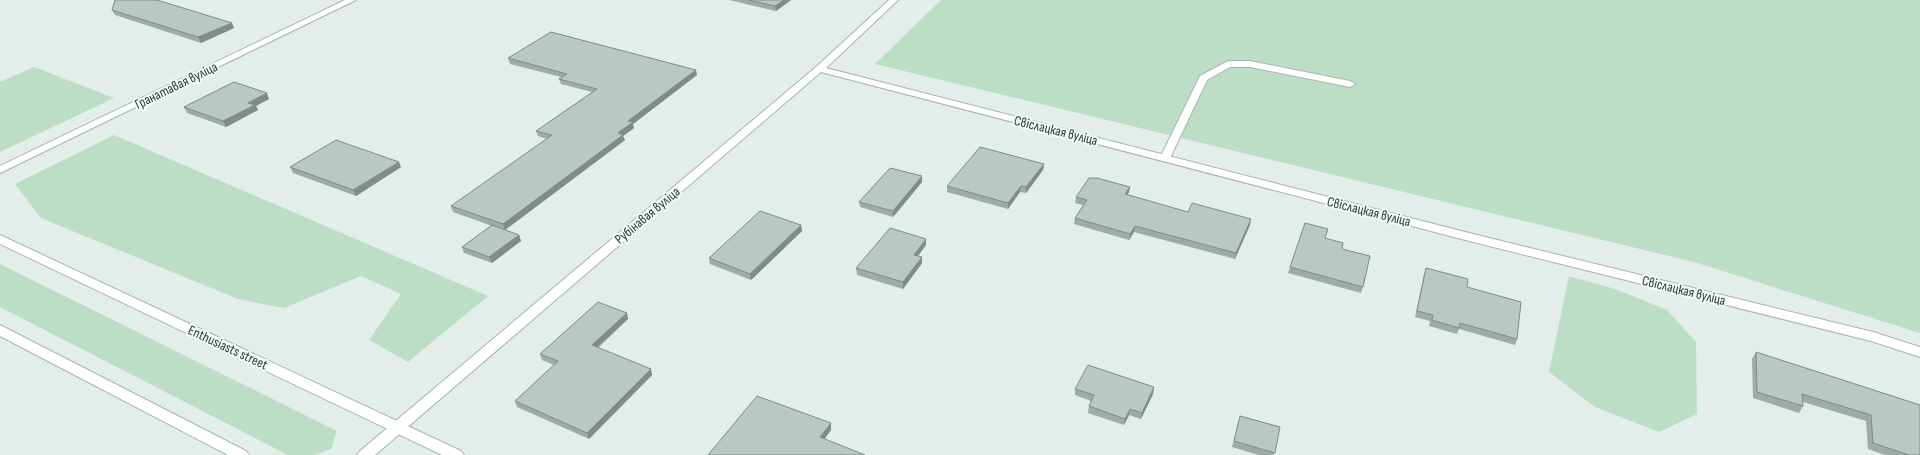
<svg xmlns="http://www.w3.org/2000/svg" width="1920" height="455" viewBox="0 0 1920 455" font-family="'Sofia Sans Condensed',sans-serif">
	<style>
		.green { fill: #bcdec6 }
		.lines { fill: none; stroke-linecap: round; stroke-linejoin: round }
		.lane-casing { stroke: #a6b5b0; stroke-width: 2 }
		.street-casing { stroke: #a6b5b0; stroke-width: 2 }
		.secondary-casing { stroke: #a1b9b1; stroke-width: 2 }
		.lane { fill: #fff; fill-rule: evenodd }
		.street { fill: #fff; fill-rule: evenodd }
		.secondary { fill: #fff; fill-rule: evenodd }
		.wall { fill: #9eaca7 }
		.shaded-wall { fill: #818c88 }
		.building { fill: #b8c8c2; stroke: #818c88 }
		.labels { text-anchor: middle; stroke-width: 4; stroke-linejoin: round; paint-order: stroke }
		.street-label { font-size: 14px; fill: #233e38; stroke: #f4f9f7 }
	</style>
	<rect width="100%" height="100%" fill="#e3ede9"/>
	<path class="green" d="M 941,0 L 1920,0 L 1920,333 L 1694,262 L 875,64 Z
		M 34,67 L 114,98 L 0,152 L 0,82 Z
		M 114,135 L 488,296 L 408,362 L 369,340 L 401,294 L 361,276 L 284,308 L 238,299 L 41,218 L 15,184 Z
		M 0,264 L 337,431 L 331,449 L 314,455 L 288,455 L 0,307 Z
		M 1569,276 L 1615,289 L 1667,310 L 1696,342 L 1697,414 L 1659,432 L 1595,407 L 1549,372 Z"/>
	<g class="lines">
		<defs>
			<path id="lane" d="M 1228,61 L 1250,61 L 1350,81 L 1355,84 L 1350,87 L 1250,67 L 1230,67 L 1207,80 L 1170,158 L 1165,161 L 1161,160 L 1160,158 L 1200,76 Z"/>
			<path id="street" d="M 345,0 L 356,0 L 0,173 L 0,166 Z
				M 889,0 L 898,0 L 826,68 L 1473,234 L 1873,332 L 1920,347 L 1920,357 L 1871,341 L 1473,242 L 821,72 L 375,455 L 357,455 L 360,451 L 816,67 Z"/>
			<path id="secondary" d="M 0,235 L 461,451 L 464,455 L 442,455 L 0,244 Z
				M 0,325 L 246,451 L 249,455 L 228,455 L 0,336 Z"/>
		</defs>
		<use href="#lane" class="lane-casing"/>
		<use href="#street" class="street-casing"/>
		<use href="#secondary" class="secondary-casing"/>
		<use href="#lane" class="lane"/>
		<use href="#street" class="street"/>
		<use href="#secondary" class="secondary"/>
	</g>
	<path class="wall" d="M 729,0 L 791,0 L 776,11 Z
		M 112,10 L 232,23 L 234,28 L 201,43 L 115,15 Z
		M 508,58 L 697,75 L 633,124 L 634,128 L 623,136 L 625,140 L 505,230 L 519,235 L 521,241 L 492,263 L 464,253 L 462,247 L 492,226 L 453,212 L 451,206 L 547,139 L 538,136 L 536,131 L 592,92 L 561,84 L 559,79 L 561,77 L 510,64 Z
		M 269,99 L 256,106 L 258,110 L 226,127 L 187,113 L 184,107 Z
		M 1044,164 L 1043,170 L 1026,193 L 1020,192 L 1008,209 L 947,192 L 947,186 Z
		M 290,167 L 401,167 L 356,196 L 293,173 Z
		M 922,176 L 922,182 L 893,217 L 860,207 L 859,202 Z
		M 1130,187 L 1129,192 L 1127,195 L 1188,212 L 1250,225 L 1235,259 L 1134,232 L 1129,240 L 1074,224 L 1075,218 L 1083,205 L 1075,203 L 1076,197 Z
		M 801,225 L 802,231 L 751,280 L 710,264 L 709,258 Z
		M 1325,238 L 1342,249 L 1363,287 L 1361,293 L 1288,273 L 1290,267 Z
		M 926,245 L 918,256 L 922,257 L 922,263 L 903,289 L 857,275 L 856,268 Z
		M 1426,268 L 1467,287 L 1517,339 L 1515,345 L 1459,329 L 1457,334 L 1429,326 L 1430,321 L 1415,317 L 1424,274 Z
		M 627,313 L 628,319 L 598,348 L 651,369 L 652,375 L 589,439 L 517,407 L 515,401 L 554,365 L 542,360 L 540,354 Z
		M 1756,352 L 1920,405 L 1920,455 L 1885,455 L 1868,449 L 1866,421 L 1803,402 L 1803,406 L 1799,413 L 1753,398 L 1752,359 Z
		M 1154,387 L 1153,394 L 1141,419 L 1129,415 L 1124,425 L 1088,413 L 1089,406 L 1091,401 L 1075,395 L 1075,389 Z
		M 1240,416 L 1280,427 L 1274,455 L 1258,455 L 1232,447 Z"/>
	<path class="shaded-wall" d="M 784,0 L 791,0 L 776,11 L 775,6 Z
		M 232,23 L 234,28 L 201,43 L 198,37 Z
		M 696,70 L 697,75 L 633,124 L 634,128 L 623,136 L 625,140 L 505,230 L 503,224 L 618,133 L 628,121 Z
		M 267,93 L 269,99 L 256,106 L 258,110 L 226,127 L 223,121 L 248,103 Z
		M 399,162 L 401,167 L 356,196 L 353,190 Z
		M 1044,164 L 1043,170 L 1026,193 L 1026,187 Z
		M 922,176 L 922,182 L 893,217 L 893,211 Z
		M 1021,186 L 1020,192 L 1008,209 L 1008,203 Z
		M 1130,187 L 1129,192 L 1124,200 L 1125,194 Z
		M 1251,219 L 1250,225 L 1235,259 L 1236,253 Z
		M 801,225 L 802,231 L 751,280 L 750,274 Z
		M 1135,226 L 1134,232 L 1129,240 L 1130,234 Z
		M 519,235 L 521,241 L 492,263 L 489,257 Z
		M 926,239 L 926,245 L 914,261 L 914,255 Z
		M 922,257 L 922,263 L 903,289 L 903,282 Z
		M 627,313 L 628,319 L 593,351 L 592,345 Z
		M 651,369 L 652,375 L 589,439 L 587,433 Z
		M 1154,387 L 1153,394 L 1141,419 L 1142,413 Z
		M 1130,409 L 1129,415 L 1124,425 L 1125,419 Z
		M 831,423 L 831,430 L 821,444 L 820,437 Z"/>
	<path class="building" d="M 115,0 L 157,0 L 232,23 L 198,37 L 112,10 Z
		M 749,0 L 784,0 L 775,6 Z
		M 551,32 L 696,70 L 628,121 L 633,122 L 618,133 L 623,135 L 503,224 L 451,206 L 552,135 L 536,131 L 597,89 L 559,79 L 567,74 L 508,58 Z
		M 234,82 L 267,93 L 248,103 L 255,105 L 223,121 L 184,107 Z
		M 336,140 L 399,162 L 353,190 L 290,167 Z
		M 980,147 L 1044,164 L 1026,187 L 1021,186 L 1008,203 L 947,186 Z
		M 890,168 L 922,176 L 893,211 L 859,202 Z
		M 1089,178 L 1097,178 L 1130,187 L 1125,194 L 1188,212 L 1192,203 L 1251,219 L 1236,253 L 1135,226 L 1130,234 L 1075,218 L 1087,200 L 1076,197 Z
		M 760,211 L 801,225 L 750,274 L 709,258 Z
		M 1305,223 L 1328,229 L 1325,238 L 1343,243 L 1342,249 L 1370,256 L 1363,287 L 1290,267 Z
		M 492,225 L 519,235 L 489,257 L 462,247 Z
		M 890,228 L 926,239 L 914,255 L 922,257 L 903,282 L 856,268 Z
		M 1426,268 L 1468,279 L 1467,287 L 1521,302 L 1517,339 L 1460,323 L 1459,328 L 1432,320 L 1433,315 L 1417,311 Z
		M 598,302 L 627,313 L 592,345 L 651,369 L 587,433 L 515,401 L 558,361 L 540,354 Z
		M 1756,352 L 1920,405 L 1920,455 L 1909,455 L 1873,443 L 1871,415 L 1802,394 L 1803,406 L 1757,392 Z
		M 1088,365 L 1154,387 L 1142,413 L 1130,409 L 1125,419 L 1089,406 L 1094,395 L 1075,389 Z
		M 757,396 L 831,423 L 820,437 L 865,455 L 708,455 Z
		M 1240,416 L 1280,427 L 1275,453 L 1234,441 Z"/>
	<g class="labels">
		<g class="street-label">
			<text transform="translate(176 85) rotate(-26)" y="5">Гранатавая вуліца</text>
			<text transform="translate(1056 130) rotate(14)" y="5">Свіслацкая вуліца</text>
			<text transform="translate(1369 211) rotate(14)" y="5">Свіслацкая вуліца</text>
			<text transform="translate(647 215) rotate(-40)" y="5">Рубінавая вуліца</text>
			<text transform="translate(1684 290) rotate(14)" y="5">Свіслацкая вуліца</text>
			<text transform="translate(228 347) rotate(25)" y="5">Enthusiasts street</text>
		</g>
	</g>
</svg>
